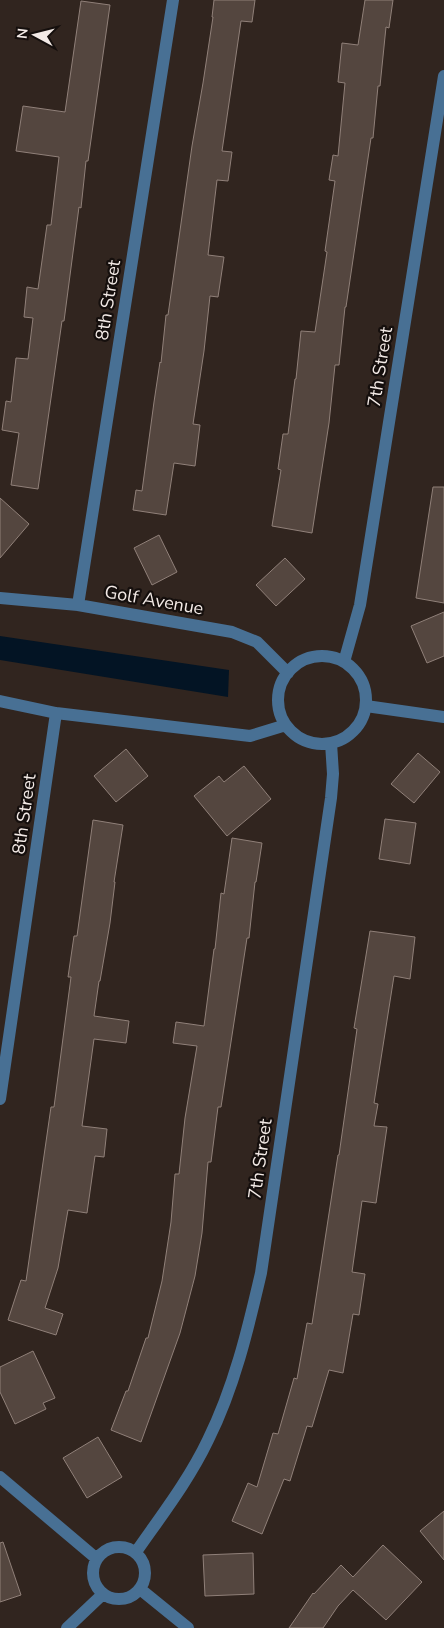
<svg xmlns="http://www.w3.org/2000/svg" width="444" height="1628" viewBox="0 0 444 1628" font-family="'Nunito Sans',sans-serif">
	<style>
		.water { fill: #031424 }
		.building { fill: #54463f; stroke: #908079 }
		.lines { fill: none; stroke-linecap: round; stroke-linejoin: round }
		.minor { stroke: #487094; stroke-width: 12 }
		.labels { text-anchor: middle; stroke-width: 4.5; stroke-linejoin: round; paint-order: stroke }
		.street-label { font-size: 18px; fill: #f3eae6; stroke: #150f0d }
	</style>
	<rect width="100%" height="100%" fill="#31251f"/>
	<path class="water" d="M 0,636 L 229,670 L 228,697 L 0,660 Z"/>
	<path class="building" d="M 214,0 L 255,0 L 252,22 L 241,21 L 222,151 L 232,152 L 228,181 L 217,180 L 208,255 L 224,257 L 218,297 L 210,296 L 204,351 L 193,424 L 200,425 L 195,466 L 174,463 L 166,515 L 133,510 L 136,490 L 142,491 L 154,402 L 160,362 L 161,363 L 166,315 L 168,315 L 192,146 L 203,83 L 213,17 L 212,17 Z
		M 365,0 L 393,0 L 389,28 L 386,27 L 380,86 L 378,86 L 373,138 L 371,138 L 346,307 L 345,307 L 339,365 L 335,365 L 329,423 L 312,533 L 272,526 L 281,470 L 278,469 L 283,434 L 288,434 L 295,379 L 296,379 L 301,331 L 315,332 L 327,252 L 325,251 L 335,181 L 329,180 L 333,155 L 338,156 L 345,83 L 338,82 L 342,43 L 358,45 Z
		M 81,1 L 110,5 L 88,161 L 86,161 L 81,208 L 79,207 L 64,321 L 62,321 L 38,489 L 11,485 L 19,433 L 2,430 L 6,401 L 11,402 L 16,358 L 28,359 L 33,318 L 24,317 L 27,287 L 38,289 L 47,225 L 51,225 L 59,157 L 16,151 L 23,106 L 65,112 Z
		M 433,487 L 444,487 L 444,603 L 416,598 Z
		M 0,498 L 29,524 L 0,558 Z
		M 159,535 L 177,572 L 152,585 L 134,548 Z
		M 285,558 L 305,579 L 276,606 L 256,585 Z
		M 444,612 L 444,656 L 427,663 L 411,626 Z
		M 126,749 L 148,776 L 116,802 L 94,776 Z
		M 418,753 L 440,772 L 414,803 L 391,784 Z
		M 244,766 L 271,799 L 227,836 L 194,796 L 219,776 L 224,782 Z
		M 385,819 L 416,823 L 410,864 L 379,859 Z
		M 93,820 L 123,825 L 114,882 L 115,882 L 110,923 L 100,981 L 99,981 L 94,1016 L 129,1021 L 126,1043 L 94,1039 L 82,1126 L 107,1129 L 104,1157 L 95,1156 L 87,1213 L 68,1210 L 58,1268 L 45,1308 L 63,1314 L 56,1335 L 8,1320 L 21,1280 L 26,1281 L 51,1107 L 54,1107 L 71,977 L 68,977 L 74,936 L 77,936 Z
		M 232,838 L 262,843 L 256,882 L 255,882 L 249,938 L 247,938 L 221,1107 L 218,1107 L 211,1162 L 208,1162 L 202,1233 L 195,1276 L 180,1333 L 141,1442 L 111,1430 L 126,1391 L 128,1391 L 146,1338 L 148,1338 L 162,1281 L 171,1222 L 175,1174 L 179,1174 L 185,1118 L 197,1046 L 173,1043 L 176,1022 L 204,1026 L 214,949 L 215,949 L 221,893 L 224,894 Z
		M 370,931 L 415,937 L 410,979 L 394,976 L 374,1103 L 378,1104 L 374,1126 L 387,1127 L 376,1203 L 362,1201 L 352,1272 L 365,1274 L 359,1315 L 353,1314 L 343,1373 L 329,1370 L 312,1427 L 307,1426 L 290,1481 L 284,1479 L 262,1534 L 232,1521 L 248,1483 L 257,1487 L 273,1433 L 278,1434 L 294,1378 L 297,1379 L 307,1323 L 312,1324 L 338,1155 L 339,1155 L 357,1029 L 354,1028 Z
		M 33,1351 L 55,1398 L 43,1403 L 46,1409 L 15,1424 L 0,1392 L 0,1367 Z
		M 98,1437 L 122,1477 L 87,1498 L 63,1458 Z
		M 444,1511 L 444,1560 L 420,1531 Z
		M 3,1542 L 21,1595 L 0,1602 L 0,1543 Z
		M 383,1545 L 422,1582 L 386,1620 L 353,1590 L 338,1606 L 323,1628 L 289,1628 L 313,1593 L 314,1594 L 341,1565 L 353,1577 Z
		M 253,1553 L 254,1594 L 205,1596 L 203,1555 Z"/>
	<g class="lines">
		<path class="minor" d="M 0,598 L 78,605 L 232,632 L 257,642 L 288,673
			M 78,605 L 173,0
			M278 700a44 44 0 1 1 88 0a44 44 0 1 1-88 0Z
			M 344,662 L 360,605 L 444,76
			M 0,701 L 56,713 L 250,736 L 286,725
			M 366,706 L 444,717
			M 0,1099 L 56,713
			M 0,1477 L 97,1559
			M93 1573a26 26 0 1 1 52 0a26 26 0 1 1-52 0Z
			M 136,1552 C 161,1516 189,1480 208,1440 C 234,1388 248,1329 261,1273 L 331,798 L 333,774 L 331,743
			M 140,1589 L 188,1628
			M 67,1628 L 103,1594"/>
	</g>
	<g class="labels">
		<g class="street-label">
			<text transform="translate(108 300) rotate(-81)" y="6">8th Street</text>
			<text transform="translate(380 367) rotate(-81)" y="6">7th Street</text>
			<text transform="translate(154 600) rotate(10)" y="6">Golf Avenue</text>
			<text transform="translate(24 814) rotate(-82)" y="6">8th Street</text>
			<text transform="translate(260 1159) rotate(-82)" y="6">7th Street</text>
		</g>
	</g>
	<g transform="translate(35 35) rotate(277)" stroke="#150f0d" stroke-width="4" paint-order="stroke">
	<path d="M0-4L9 19L0 12L-9 19Z" fill="#f3eae6"/>
	<text y="-8" font-size="14" font-weight="bold" text-anchor="middle" fill="#f3eae6">N</text>
	</g>
</svg>
